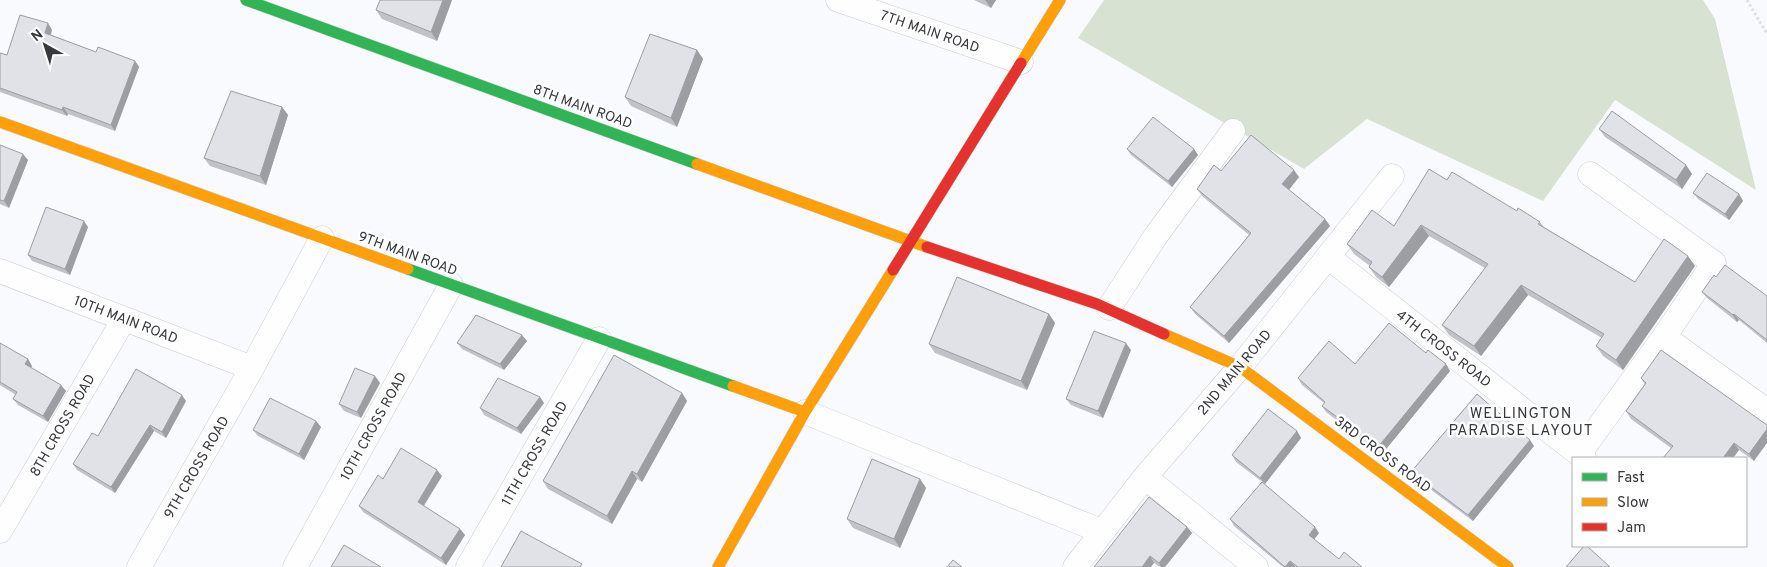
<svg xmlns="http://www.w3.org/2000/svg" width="1767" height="567" viewBox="0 0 1767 567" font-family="Overpass,sans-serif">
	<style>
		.green { fill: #d8e2d3 }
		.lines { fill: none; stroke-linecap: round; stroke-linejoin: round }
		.street-casing { stroke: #cecfd2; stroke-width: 25 }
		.fast-casing { stroke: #cecfd2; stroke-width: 12 }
		.slow-casing { stroke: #cecfd2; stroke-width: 12 }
		.jam-casing { stroke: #cecfd2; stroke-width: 12 }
		.path { stroke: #dfdfe0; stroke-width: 3; stroke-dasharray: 2.5 2.5; stroke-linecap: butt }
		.street { stroke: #fefeff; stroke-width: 24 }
		.fast { stroke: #30b455; stroke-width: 11 }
		.slow { stroke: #ff9f0a; stroke-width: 11 }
		.jam { stroke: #e5322d; stroke-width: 11 }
		.wall { fill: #c1c2c8 }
		.shaded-wall { fill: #9d9ea2 }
		.building { fill: #e0e2e8; stroke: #9d9ea2 }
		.labels { text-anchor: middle; stroke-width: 5; stroke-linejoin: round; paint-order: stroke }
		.street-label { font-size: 14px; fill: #38393d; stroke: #fff }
		.neighbourhood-label { font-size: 15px; letter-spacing: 1px; fill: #38393d; stroke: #fff }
	</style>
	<rect width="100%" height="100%" fill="#f9fafd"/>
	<path class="green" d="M 1104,0 L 1703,0 L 1715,19 L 1756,190 L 1615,100 L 1543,201 L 1367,119 L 1304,169 L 1078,38 Z"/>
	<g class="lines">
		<defs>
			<path id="street" d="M 838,0 L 1021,62
				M 1328,257 L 1584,458
				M 0,271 L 252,368
				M 1109,308 L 1155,237 L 1233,131
				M 1664,337 L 1767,411
				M 805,412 L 1101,531
				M 1579,454 L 1664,337 L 1714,263 L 1590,174
				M 1145,477 L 1256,567
				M 0,531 L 124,319
				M 139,567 L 252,368 L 322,238
				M 295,567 L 451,285
				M 468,567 L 599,339
				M 1075,567 L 1145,477 L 1240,367 L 1392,176"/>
			<path id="fast" d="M 246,0 L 697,164
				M 408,269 L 733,386"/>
			<path id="slow" d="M 1021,63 L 1060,0
				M 0,122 L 408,269
				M 697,164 L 927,247
				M 1164,334 L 1240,367 L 1508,567
				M 733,386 L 805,412
				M 718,567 L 805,412 L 893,270"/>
			<path id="jam" d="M 927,247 L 1097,304 L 1164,334
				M 893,270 L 1021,63"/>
		</defs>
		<use href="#street" class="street-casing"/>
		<use href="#fast" class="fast-casing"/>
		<use href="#slow" class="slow-casing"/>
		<use href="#jam" class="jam-casing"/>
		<path class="path" d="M 1747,0 L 1767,34"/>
		<use href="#street" class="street"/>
		<use href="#fast" class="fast"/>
		<use href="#slow" class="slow"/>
		<use href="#jam" class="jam"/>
	</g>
	<path class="wall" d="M 452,0 L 437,41 L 382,19 L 376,10 Z
		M 974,0 L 996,0 L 991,8 Z
		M 52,30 L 51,35 L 96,52 L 135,61 L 139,67 L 115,131 L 68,114 L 67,116 L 0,92 L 0,53 L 7,55 Z
		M 697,50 L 703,59 L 677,127 L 631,106 L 625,97 Z
		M 282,107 L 288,115 L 266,185 L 210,166 L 204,158 Z
		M 1599,129 L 1686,165 L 1692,174 L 1682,189 L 1605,137 Z
		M 0,145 L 28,160 L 9,208 L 0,204 Z
		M 1127,149 L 1194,149 L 1198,155 L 1172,187 L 1131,155 Z
		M 1221,171 L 1299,177 L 1289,190 L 1325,219 L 1330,226 L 1229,343 L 1195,314 L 1190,307 L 1249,235 L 1202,196 L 1197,189 Z
		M 1447,180 L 1540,222 L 1544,227 L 1635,282 L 1695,266 L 1623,370 L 1603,356 L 1596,346 L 1602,338 L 1528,295 L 1481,356 L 1449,335 L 1442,325 L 1485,268 L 1429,236 L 1389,287 L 1376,277 L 1369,267 L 1370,266 L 1354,254 L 1347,244 L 1394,226 Z
		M 1693,193 L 1739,194 L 1743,201 L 1729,220 L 1698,199 Z
		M 88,227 L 70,275 L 32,261 L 28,255 Z
		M 1716,277 L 1767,296 L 1767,343 L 1739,320 L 1737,322 L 1707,298 L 1702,292 Z
		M 1049,314 L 1055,323 L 1027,390 L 935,353 L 929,344 Z
		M 527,341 L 504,370 L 462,349 L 457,343 Z
		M 0,343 L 28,359 L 32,366 L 31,368 L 66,391 L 48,422 L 18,405 L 13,399 L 16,395 L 0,385 Z
		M 1131,350 L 1103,418 L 1071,405 L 1066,399 Z
		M 1426,353 L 1450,371 L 1382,454 L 1326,412 L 1322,406 L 1324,403 L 1302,385 L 1298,378 L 1355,364 Z
		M 375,376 L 380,383 L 361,418 L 344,411 L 339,404 Z
		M 1641,378 L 1767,425 L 1754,461 L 1739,450 L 1733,458 L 1663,458 L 1671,448 L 1631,419 L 1626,411 L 1645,385 Z
		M 682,393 L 687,401 L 642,482 L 637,479 L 612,524 L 548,489 L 543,481 Z
		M 540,397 L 544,403 L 521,434 L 484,415 L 480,408 Z
		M 186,401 L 166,438 L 154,431 L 115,493 L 77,470 L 73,464 Z
		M 316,421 L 321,427 L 304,460 L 258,436 L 253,430 Z
		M 1297,431 L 1301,438 L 1265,484 L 1236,462 L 1232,455 Z
		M 1534,446 L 1473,521 L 1415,478 L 1411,472 Z
		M 442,476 L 424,506 L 460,529 L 465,535 L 446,565 L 363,512 L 359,506 L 383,479 Z
		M 920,479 L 926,488 L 900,548 L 853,528 L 847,519 Z
		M 1230,519 L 1319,533 L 1314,539 L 1339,559 L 1362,567 L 1283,567 L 1234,526 Z
		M 1187,527 L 1192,533 L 1165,567 L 1160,567 L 1154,563 L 1094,567 Z"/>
	<path class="shaded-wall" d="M 443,0 L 452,0 L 437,41 L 431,32 Z
		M 985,0 L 996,0 L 991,8 Z
		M 48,23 L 52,30 L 49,39 L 45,33 Z
		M 697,50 L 703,59 L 677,127 L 671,118 Z
		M 135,61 L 139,67 L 115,131 L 111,125 Z
		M 63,107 L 68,114 L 67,116 L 62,110 Z
		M 282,107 L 288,115 L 266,185 L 260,176 Z
		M 1194,149 L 1198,155 L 1172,187 L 1168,181 Z
		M 23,154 L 28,160 L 9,208 L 4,201 Z
		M 1686,165 L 1692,174 L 1682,189 L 1676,180 Z
		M 1294,170 L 1299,177 L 1287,192 L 1282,184 Z
		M 1739,194 L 1743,201 L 1729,220 L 1725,214 Z
		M 1325,219 L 1330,226 L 1229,343 L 1224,336 Z
		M 84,221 L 88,227 L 70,275 L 65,269 Z
		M 1421,225 L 1429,236 L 1389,287 L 1382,277 Z
		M 1688,256 L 1695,266 L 1623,370 L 1616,360 Z
		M 1521,285 L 1528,295 L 1481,356 L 1474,346 Z
		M 1049,314 L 1055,323 L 1027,390 L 1021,381 Z
		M 1734,314 L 1739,320 L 1737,322 L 1733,315 Z
		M 522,335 L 527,341 L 504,370 L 500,364 Z
		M 1126,343 L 1131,350 L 1103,418 L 1098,411 Z
		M 28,359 L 32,366 L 29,370 L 25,364 Z
		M 1446,364 L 1450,371 L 1382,454 L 1378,447 Z
		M 375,376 L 380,383 L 361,418 L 357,412 Z
		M 61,385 L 66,391 L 48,422 L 43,416 Z
		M 682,393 L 687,401 L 642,482 L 637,474 Z
		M 182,395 L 186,401 L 166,438 L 162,432 Z
		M 540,397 L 544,403 L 521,434 L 517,428 Z
		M 316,421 L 321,427 L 304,460 L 299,454 Z
		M 150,425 L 154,431 L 115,493 L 111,487 Z
		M 1767,429 L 1767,443 L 1754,461 L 1749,454 Z
		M 1297,431 L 1301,438 L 1265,484 L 1260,478 Z
		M 1530,440 L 1534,446 L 1473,521 L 1468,515 Z
		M 1734,443 L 1739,450 L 1733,458 L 1723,458 Z
		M 437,470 L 442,476 L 422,508 L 418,502 Z
		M 632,471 L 637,479 L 612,524 L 607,516 Z
		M 920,479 L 926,488 L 900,548 L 894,539 Z
		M 1187,527 L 1192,533 L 1165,567 L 1161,567 L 1159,563 Z
		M 1315,527 L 1319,533 L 1313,541 L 1309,535 Z
		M 460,529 L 465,535 L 446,565 L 441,558 Z
		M 1150,556 L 1154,563 L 1151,567 L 1142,567 Z
		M 1290,561 L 1295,567 L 1285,567 Z"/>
	<path class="building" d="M 380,0 L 443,0 L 431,32 L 376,10 Z
		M 20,15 L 48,23 L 45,33 L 96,52 L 98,47 L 135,61 L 111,125 L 63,107 L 62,110 L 0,88 L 0,53 L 7,55 Z
		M 650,34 L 697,50 L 671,118 L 625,97 Z
		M 231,91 L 282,107 L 260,176 L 204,158 Z
		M 1612,111 L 1686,165 L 1676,180 L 1599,129 Z
		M 1153,117 L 1194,149 L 1168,181 L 1127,149 Z
		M 1251,135 L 1294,170 L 1282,184 L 1325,219 L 1224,336 L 1190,307 L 1251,233 L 1197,189 L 1214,165 L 1221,171 Z
		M 0,145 L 23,154 L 4,201 L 0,200 Z
		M 1429,169 L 1447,180 L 1452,172 L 1517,211 L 1518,208 L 1540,222 L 1538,224 L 1635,282 L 1664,239 L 1688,256 L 1616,360 L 1596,346 L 1604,334 L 1521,285 L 1474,346 L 1442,325 L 1488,264 L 1421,225 L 1382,277 L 1369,267 L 1372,262 L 1347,244 L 1372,210 L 1394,226 Z
		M 1707,173 L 1739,194 L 1725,214 L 1693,193 Z
		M 46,207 L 84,221 L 65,269 L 28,255 Z
		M 1725,265 L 1767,296 L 1767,340 L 1734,314 L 1733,315 L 1702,292 L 1714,275 L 1716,277 Z
		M 957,277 L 1049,314 L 1021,381 L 929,344 Z
		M 476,315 L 522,335 L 500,364 L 457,343 Z
		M 1389,323 L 1426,353 L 1428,350 L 1446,364 L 1378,447 L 1322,406 L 1325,402 L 1298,378 L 1329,341 L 1355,364 Z
		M 1094,331 L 1126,343 L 1098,411 L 1066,399 Z
		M 0,343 L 28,359 L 25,364 L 61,385 L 43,416 L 13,399 L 17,392 L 0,382 Z
		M 1661,350 L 1767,425 L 1767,429 L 1749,454 L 1734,443 L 1723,458 L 1663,458 L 1673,446 L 1626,411 L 1646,383 L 1641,378 Z
		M 614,355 L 682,393 L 637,474 L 632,471 L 607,516 L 543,481 Z
		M 355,368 L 375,376 L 357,412 L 339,404 Z
		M 136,369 L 182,395 L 162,432 L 150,425 L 111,487 L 73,464 L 92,433 L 98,436 Z
		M 498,378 L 540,397 L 517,428 L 480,408 Z
		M 1477,394 L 1530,440 L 1468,515 L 1411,472 Z
		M 270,398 L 316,421 L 299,454 L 253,430 Z
		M 1268,409 L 1297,431 L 1260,478 L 1232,455 Z
		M 401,448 L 437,470 L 418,502 L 460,529 L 441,558 L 359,506 L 378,475 L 383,479 Z
		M 872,459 L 920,479 L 894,539 L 847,519 Z
		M 1262,482 L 1315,527 L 1309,535 L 1339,559 L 1344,552 L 1362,567 L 1298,567 L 1290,561 L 1285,567 L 1230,519 Z
		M 1149,497 L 1187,527 L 1159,563 L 1150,556 L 1142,567 L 1094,567 Z
		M 521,531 L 582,564 L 580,567 L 501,567 Z
		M 344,545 L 381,567 L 331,567 Z
		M 1584,546 L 1587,546 L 1610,567 L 1566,567 Z
		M 953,560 L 962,567 L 947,567 Z"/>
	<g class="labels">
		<g class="street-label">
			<text transform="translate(930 31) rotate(19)" y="5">7TH MAIN ROAD</text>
			<text transform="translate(583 106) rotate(20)" y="5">8TH MAIN ROAD</text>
			<text transform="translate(408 253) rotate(20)" y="5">9TH MAIN ROAD</text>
			<text transform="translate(126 319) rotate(21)" y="5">10TH MAIN ROAD</text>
			<text transform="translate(1444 348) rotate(38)" y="5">4TH CROSS ROAD</text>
			<text transform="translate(1234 372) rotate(-50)" y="5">2ND MAIN ROAD</text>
			<text transform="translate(62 425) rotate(-60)" y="5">8TH CROSS ROAD</text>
			<text transform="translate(373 426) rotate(-61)" y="5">10TH CROSS ROAD</text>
			<text transform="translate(534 453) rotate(-60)" y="5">11TH CROSS ROAD</text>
			<text transform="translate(1383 454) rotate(37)" y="5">3RD CROSS ROAD</text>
			<text transform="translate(196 467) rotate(-60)" y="5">9TH CROSS ROAD</text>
		</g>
		<g class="neighbourhood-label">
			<text x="1521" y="418">WELLINGTON<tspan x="1521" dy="17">PARADISE LAYOUT</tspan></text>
		</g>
	</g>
	<rect x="1572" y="457" width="175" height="90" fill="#ffffff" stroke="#afb0b1"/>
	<rect x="1582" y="473" width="25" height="8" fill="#30b455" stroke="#afb0b1"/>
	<text x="1617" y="482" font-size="15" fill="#38393d">Fast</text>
	<rect x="1582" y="498" width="25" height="8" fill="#ff9f0a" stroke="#afb0b1"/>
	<text x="1617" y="507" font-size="15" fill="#38393d">Slow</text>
	<rect x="1582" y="523" width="25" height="8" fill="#e5322d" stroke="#afb0b1"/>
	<text x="1617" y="532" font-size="15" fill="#38393d">Jam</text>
	<g transform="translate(45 45) rotate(321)" stroke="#ffffff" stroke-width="4" paint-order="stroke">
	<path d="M0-4L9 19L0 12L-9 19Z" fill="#38393d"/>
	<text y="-8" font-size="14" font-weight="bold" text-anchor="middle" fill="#38393d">N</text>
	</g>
</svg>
